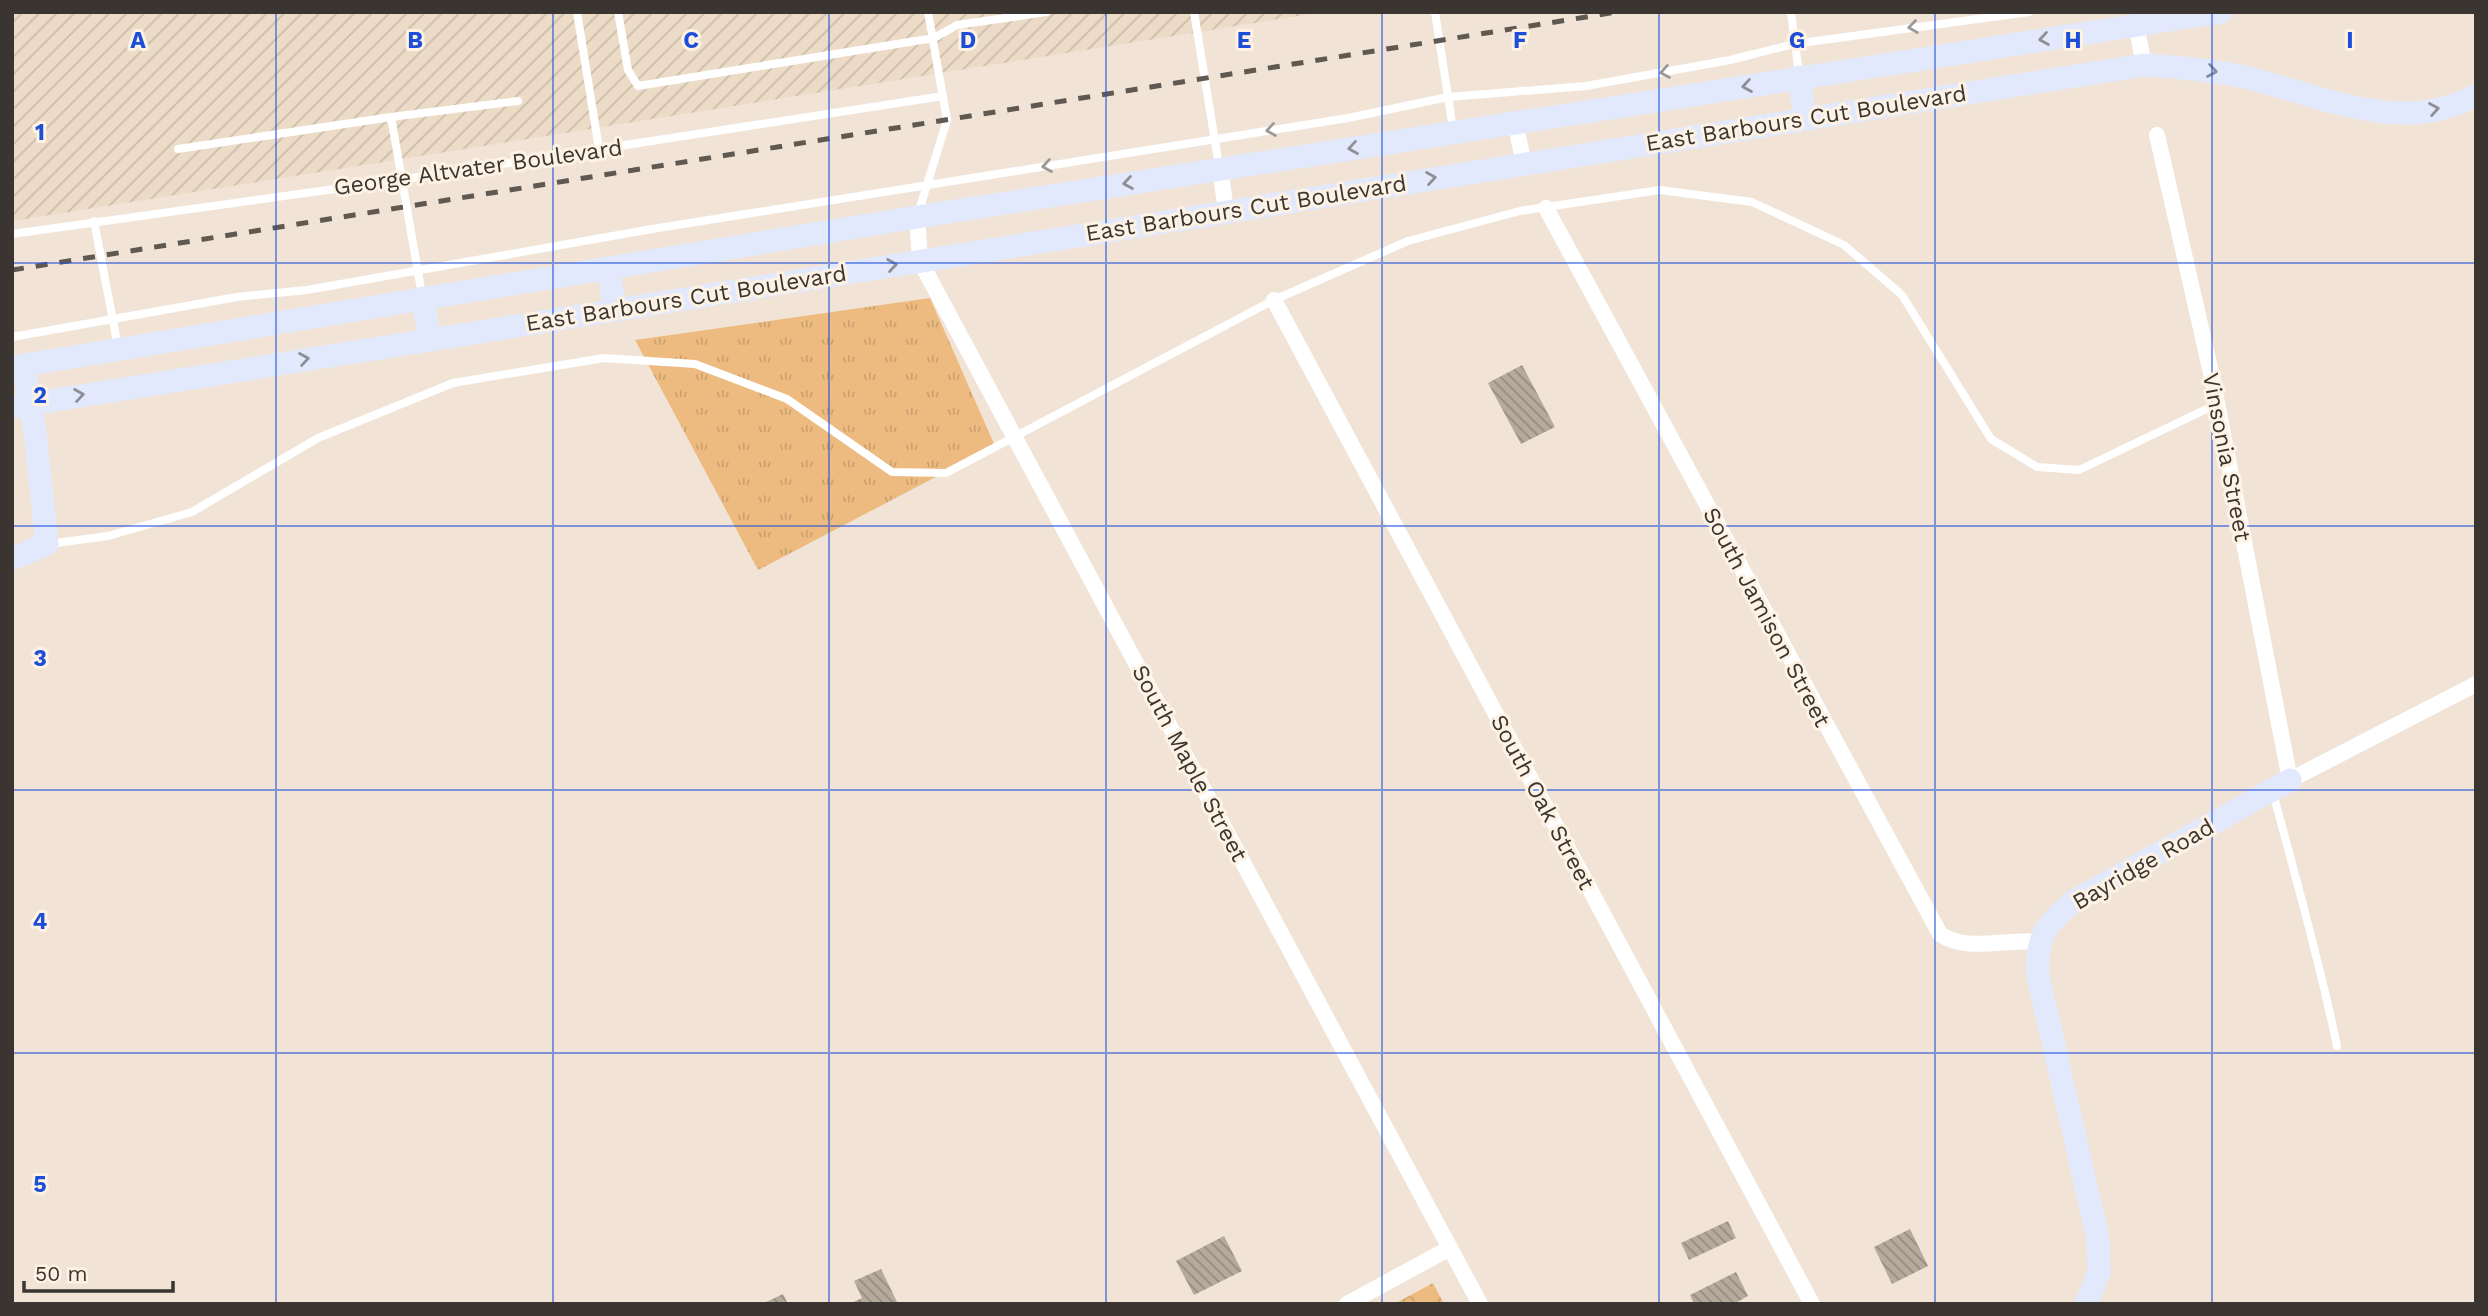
<svg xmlns="http://www.w3.org/2000/svg" width="2488" height="1316" viewBox="0 0 2488 1316" font-family="'Work Sans',sans-serif">
	<style>
		.industrial { fill: url(#industrial-furrows) }
		.grass { fill: url(#grass-tufts) }
		.forest { fill: url(#forest-crowns) }
		.building { fill: url(#building-back-hatch) }
		.lines { fill: none; stroke-linecap: round; stroke-linejoin: round }
		.lane { stroke: #fff; stroke-width: 8 }
		.street { stroke: #fff; stroke-width: 16 }
		.secondary { stroke: #e3e9fc; stroke-width: 23 }
		.rail { stroke: #5f5952; stroke-width: 5; stroke-dasharray: 12 12; stroke-linecap: butt }
		.oneway { stroke: #9c9a98 }
		.oneway2 { stroke: #8e8f96 }
		.grid { fill: none; stroke: #1d4ed8; stroke-width: 2; stroke-opacity: 0.55 }
		.labels { text-anchor: middle; stroke-width: 6; stroke-linejoin: round; paint-order: stroke }
		.street-label { font-size: 23px; fill: #3a3530; stroke: #fef2e4 }
		.grid-label { font-size: 23px; text-anchor: middle; font-weight: bold; fill: #1d4ed8; stroke: #fef2e4; stroke-width: 6; stroke-linejoin: round; paint-order: stroke }
	</style>
	<defs>
		<pattern id="industrial-furrows" width="10" height="10" patternUnits="userSpaceOnUse" patternTransform="scale(1.75)"><rect width="10" height="10" fill="#ecdbc7"/><path d="M-1 1l2-2M0 10L10 0M9 11l2-2" fill="none" stroke="#cbbdab"/></pattern>
		<pattern id="grass-tufts" width="24" height="20" patternUnits="userSpaceOnUse" patternTransform="scale(1.75)"><rect width="24" height="20" fill="#edbb80"/><path d="M3 7l-1-3M5 7V3M7 7l1-3M15 17l-1-3M17 17v-4M19 17l1-3" fill="none" stroke="#cca16f"/></pattern>
		<pattern id="forest-crowns" width="20" height="18" patternUnits="userSpaceOnUse" patternTransform="scale(1.75)"><rect width="20" height="18" fill="#edbb80"/><path d="M2 6a3 3 0 1 1 6 0M12 15a3 3 0 1 1 6 0" fill="none" stroke="#cca16f"/></pattern>
		<pattern id="building-back-hatch" width="6" height="6" patternUnits="userSpaceOnUse" patternTransform="scale(1.75)"><rect width="6" height="6" fill="#b6aa9d"/><path d="M-1 5l2 2M0 0l6 6M5-1l2 2" fill="none" stroke="#958b80"/></pattern>
	</defs>
	<rect width="100%" height="100%" fill="#f1e4d7"/>
	<path class="industrial" d="M 12,12 L 1324,12 L 12,221 Z"/>
	<path class="grass" d="M 930,298 L 995,446 L 758,570 L 635,340 Z"/>
	<path class="forest" d="M 1433,1283 L 1444,1304 L 1394,1304 Z"/>
	<path class="building" d="M 1522,365 L 1555,427 L 1521,444 L 1488,383 Z
		M 1728,1221 L 1736,1238 L 1689,1260 L 1681,1243 Z
		M 1910,1229 L 1928,1266 L 1892,1284 L 1874,1247 Z
		M 1224,1236 L 1242,1271 L 1194,1295 L 1176,1261 Z
		M 881,1269 L 898,1304 L 849,1304 L 862,1298 L 854,1281 Z
		M 1736,1272 L 1748,1296 L 1734,1304 L 1694,1304 L 1690,1295 Z
		M 783,1294 L 788,1304 L 762,1304 Z"/>
	<g class="lines">
		<path class="lane" d="M 577,12 L 599,149
			M 618,12 L 628,70 L 638,86 L 934,38 L 957,25 L 1046,12
			M 1194,12 L 1219,166
			M 1435,12 L 1453,129
			M 1791,12 L 1799,74
			M 391,117 L 518,101
			M 178,149 L 391,117 L 422,295
			M 918,214 L 947,120 L 928,12
			M 94,221 L 118,347
			M 12,234 L 399,180 L 943,96
			M 12,337 L 237,297 L 307,290 L 652,229 L 1348,118 L 1448,97 L 1586,86 L 1730,60 L 1794,44 L 2029,12
			M 49,544 L 108,536 L 192,512 L 318,438 L 453,383 L 604,358 L 695,364 L 787,399 L 892,472 L 946,473 L 1274,300 L 1408,241 L 1520,211 L 1660,190 L 1752,202 L 1844,245 L 1902,295 L 1991,439 L 2037,467 L 2079,470 L 2217,404
			M 2273,793 C 2296,878 2319,961 2337,1046"/>
		<path class="street" d="M 2136,25 L 2144,65
			M 1515,123 L 1524,163
			M 2157,135 L 2212,377 L 2290,780 L 2476,684
			M 1220,169 L 1226,210
			M 1546,208 L 1940,934 C 1967,953 2007,938 2040,942
			M 917,217 L 920,261 L 1480,1304
			M 1274,300 L 1812,1304
			M 1347,1304 L 1450,1248"/>
		<path class="secondary" d="M 1799,77 L 1805,118
			M 608,268 L 615,309
			M 422,298 L 430,338
			M 12,367 L 917,217 L 2221,12
			M 12,407 L 2144,65 C 2175,67 2205,69 2235,75 C 2313,91 2399,139 2476,95
			M 12,559 L 47,544 L 35,431 L 23,365
			M 2086,1304 L 2099,1272 L 2098,1239 L 2038,976 C 2036,937 2045,925 2074,901 L 2290,780"/>
		<path class="rail" d="M 12,270 L 1617,12"/>
	</g>
	<defs><path id="oneway-chevron" d="M-2-3.5L2.5 0L-2 3.5" fill="none" stroke-width="1.6" stroke-linecap="round" stroke-linejoin="round" transform="scale(1.75)"/></defs>
	<g class="oneway">
		<use href="#oneway-chevron" transform="translate(1913 27) rotate(172)"/>
		<use href="#oneway-chevron" transform="translate(1665 72) rotate(170)"/>
		<use href="#oneway-chevron" transform="translate(1271 130) rotate(171)"/>
		<use href="#oneway-chevron" transform="translate(1047 166) rotate(171)"/>
	</g>
	<g class="oneway2">
		<use href="#oneway-chevron" transform="translate(2044 39) rotate(171)"/>
		<use href="#oneway-chevron" transform="translate(2212 71) rotate(10)"/>
		<use href="#oneway-chevron" transform="translate(1747 86) rotate(171)"/>
		<use href="#oneway-chevron" transform="translate(2434 109) rotate(-10)"/>
		<use href="#oneway-chevron" transform="translate(1353 148) rotate(171)"/>
		<use href="#oneway-chevron" transform="translate(1431 178) rotate(-9)"/>
		<use href="#oneway-chevron" transform="translate(1128 183) rotate(171)"/>
		<use href="#oneway-chevron" transform="translate(892 265) rotate(-9)"/>
		<use href="#oneway-chevron" transform="translate(304 359) rotate(-9)"/>
		<use href="#oneway-chevron" transform="translate(79 395) rotate(-9)"/>
	</g>
	<path class="grid" d="M 276,12 L 276,1304M 553,12 L 553,1304M 829,12 L 829,1304M 1106,12 L 1106,1304M 1382,12 L 1382,1304M 1659,12 L 1659,1304M 1935,12 L 1935,1304M 2212,12 L 2212,1304M 12,263 L 2476,263M 12,526 L 2476,526M 12,790 L 2476,790M 12,1053 L 2476,1053"/>
	<g class="labels">
		<g class="street-label">
			<text transform="translate(1806 118) rotate(-9)" y="8">East Barbours Cut Boulevard</text>
			<text transform="translate(478 167) rotate(-8)" y="8">George Altvater Boulevard</text>
			<text transform="translate(1246 208) rotate(-9)" y="8">East Barbours Cut Boulevard</text>
			<text transform="translate(686 298) rotate(-9)" y="8">East Barbours Cut Boulevard</text>
			<text transform="translate(2227 457) rotate(79)" y="8">Vinsonia Street</text>
			<text transform="translate(1767 617) rotate(62)" y="8">South Jamison Street</text>
			<text transform="translate(1190 763) rotate(62)" y="8">South Maple Street</text>
			<text transform="translate(1543 802) rotate(62)" y="8">South Oak Street</text>
			<text transform="translate(2143 864) rotate(-30)" y="8">Bayridge Road</text>
		</g>
	</g>
	<g class="grid-label">
		<text x="138" y="48">A</text>
		<text x="415" y="48">B</text>
		<text x="691" y="48">C</text>
		<text x="968" y="48">D</text>
		<text x="1244" y="48">E</text>
		<text x="1520" y="48">F</text>
		<text x="1797" y="48">G</text>
		<text x="2073" y="48">H</text>
		<text x="2350" y="48">I</text>
		<text x="40" y="140">1</text>
		<text x="40" y="403">2</text>
		<text x="40" y="666">3</text>
		<text x="40" y="929">4</text>
		<text x="40" y="1192">5</text>
	</g>
	<rect width="2488" height="1316" fill="none" stroke="#3a3530" stroke-width="28"/>
	<path d="M24 1281v10h149v-10" fill="none" stroke="#3a3530" stroke-width="3.5"/>
	<text x="35" y="1281" font-size="21" fill="#3a3530" stroke="#fef2e4" stroke-width="5" paint-order="stroke">50 m</text>
</svg>
